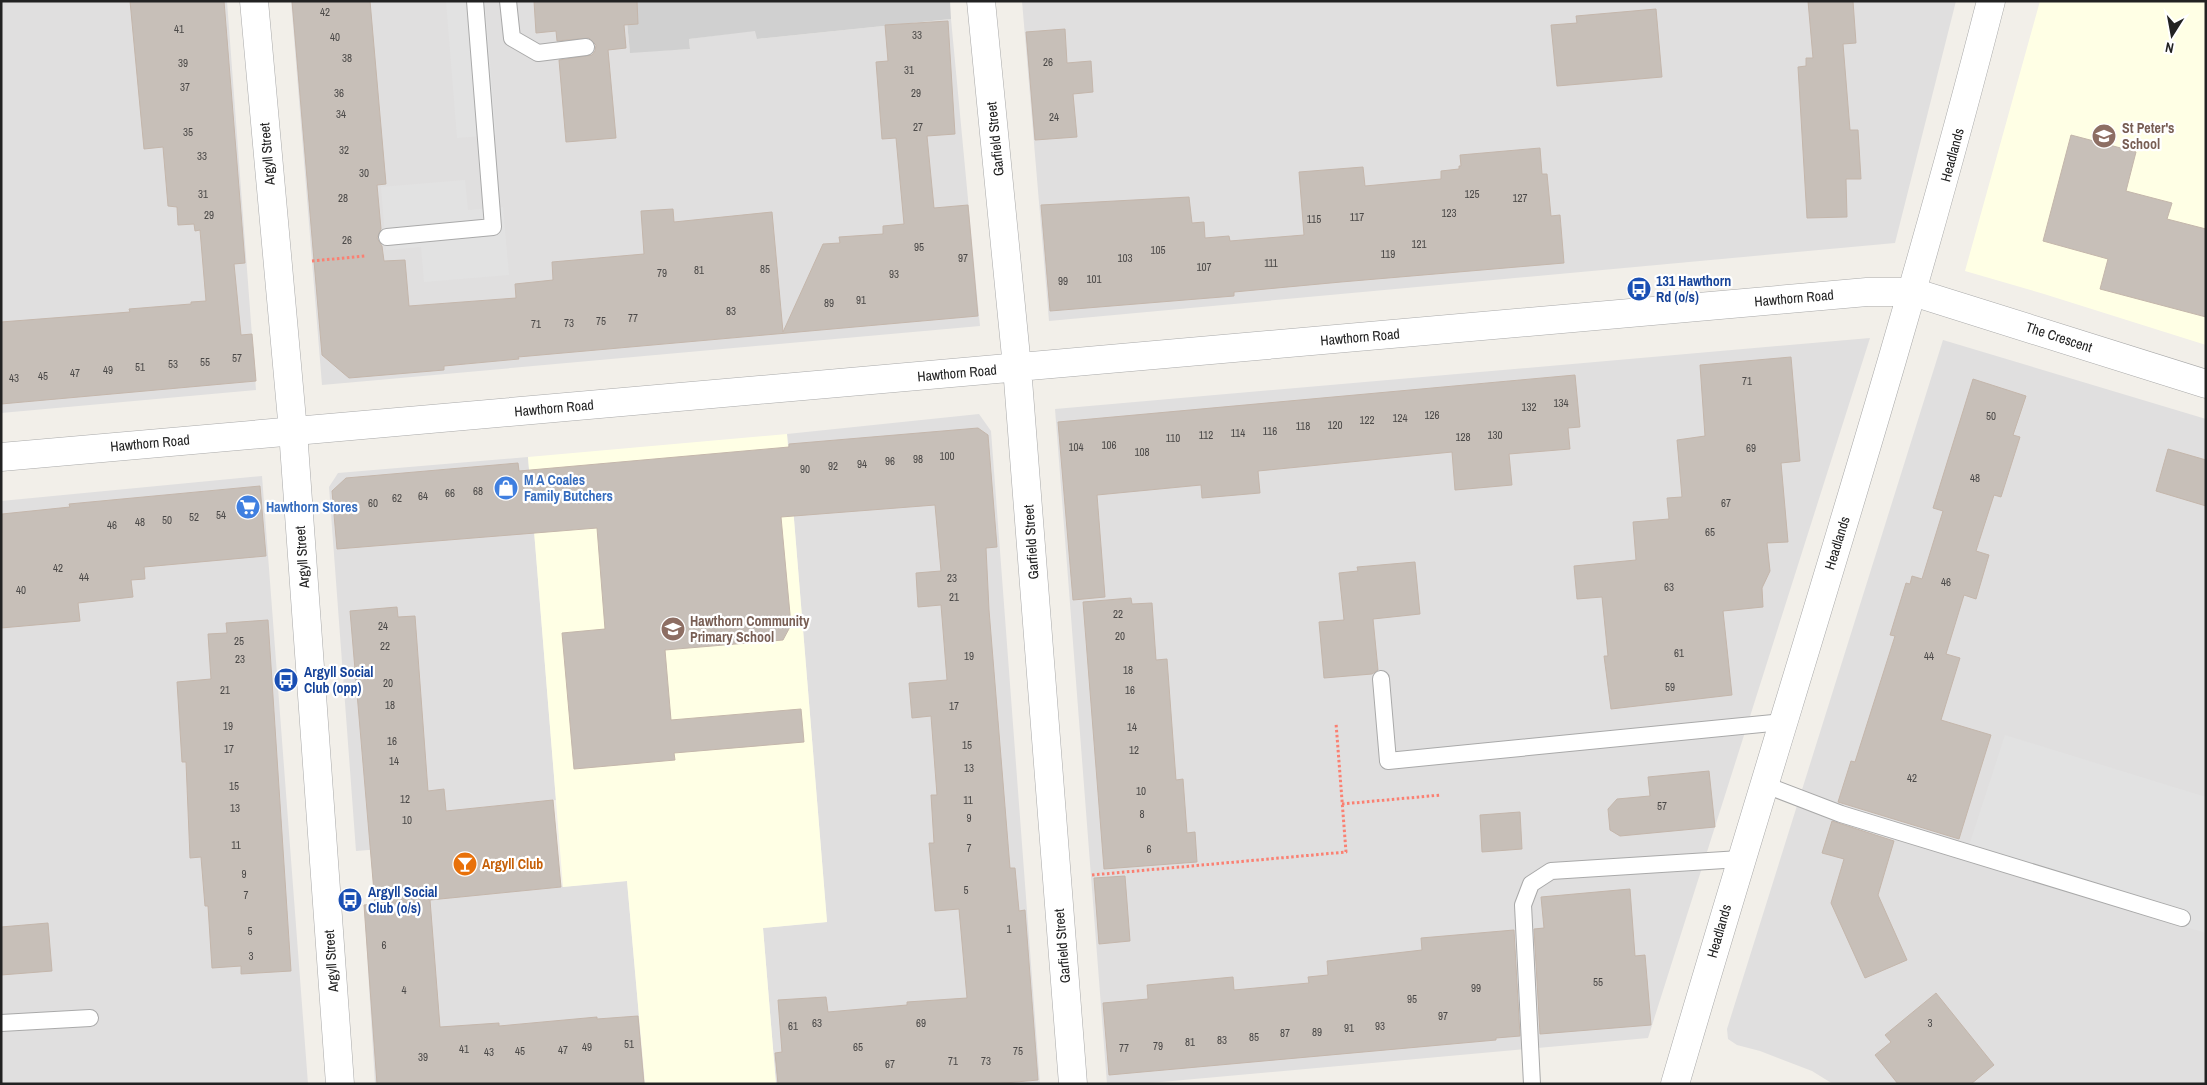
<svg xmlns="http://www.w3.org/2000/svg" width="2207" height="1085" viewBox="0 0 2207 1085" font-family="'Archivo Narrow',sans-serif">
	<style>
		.residential { fill: #e0dfdf }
		.education { fill: #ffffe5 }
		.religious { fill: #d0d0d0 }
		.parking { fill: #e2e2e2 }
		.building { fill: #c7bfb8; stroke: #c4b6ab }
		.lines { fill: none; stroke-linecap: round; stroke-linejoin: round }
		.service-casing { stroke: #a9a9a9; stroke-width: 18 }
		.minor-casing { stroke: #a9a9a9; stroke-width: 29 }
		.path { stroke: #fa8072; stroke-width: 3; stroke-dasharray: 2.5 2.5; stroke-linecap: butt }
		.service { stroke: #fff; stroke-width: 16 }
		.minor { stroke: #fff; stroke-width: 28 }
		.labels { text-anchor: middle; stroke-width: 4.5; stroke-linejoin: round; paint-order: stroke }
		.number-label { font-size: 11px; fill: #4b4948 }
		.education-label { font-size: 14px; font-weight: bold; fill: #785e54; stroke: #fff; text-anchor: start }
		.street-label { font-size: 14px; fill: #222; stroke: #fff }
		.transit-label { font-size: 14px; font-weight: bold; fill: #164399; stroke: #fff; text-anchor: start }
		.shop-label { font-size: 14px; font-weight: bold; fill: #366cbe; stroke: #fff; text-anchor: start }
		.food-label { font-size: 14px; font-weight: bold; fill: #c56008; stroke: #fff; text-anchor: start }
	</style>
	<rect width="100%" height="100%" fill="#f2efe9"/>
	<path class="residential" d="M 1,1 L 227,1 L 256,390 L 1,413 Z
		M 291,1 L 625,1 L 630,52 L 690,49 L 689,39 L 756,30 L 758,39 L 951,19 L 980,326 L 322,385 Z
		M 1022,1 L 1956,1 L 1895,243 L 1049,321 Z
		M 1870,338 L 1648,1038 L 1139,1084 L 1107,1084 L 1055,409 Z
		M 1943,340 L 2206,419 L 2206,1084 L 1833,1084 L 1812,1071 L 1760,1051 L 1737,1045 L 1728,1039 L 1727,1029 Z
		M 979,414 L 991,431 L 1040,1084 L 776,1084 L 763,928 L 827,922 L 787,434 Z
		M 528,457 L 556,800 L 477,808 L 480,841 L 356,851 L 329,487 L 338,473 Z
		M 262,476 L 308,1084 L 1,1084 L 1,501 Z
		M 627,881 L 645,1084 L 375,1084 L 364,905 Z"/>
	<path class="education" d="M 2040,1 L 2206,1 L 2206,345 L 2044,294 L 1965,271 Z
		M 787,434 L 827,922 L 763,928 L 776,1084 L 645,1084 L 627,881 L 563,887 L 528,457 Z"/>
	<path class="religious" d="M 625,1 L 950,1 L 951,19 L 757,39 L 755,31 L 689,39 L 690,49 L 630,53 Z"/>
	<path class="parking" d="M 446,1 L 485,1 L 496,135 L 457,138 Z
		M 465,180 L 468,210 L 503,207 L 509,275 L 424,282 L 421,247 L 386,250 L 381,187 Z
		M 2005,735 L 2206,797 L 2206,933 L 1964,861 Z"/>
	<path class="building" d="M 130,1 L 224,1 L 245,263 L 234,264 L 241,335 L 252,334 L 256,381 L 1,404 L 1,322 L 130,312 L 129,309 L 191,304 L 191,302 L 206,301 L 200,230 L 195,231 L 194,224 L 178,225 L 177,207 L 168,206 L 163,147 L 144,149 Z
		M 292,1 L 370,1 L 386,184 L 377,185 L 381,229 L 377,238 L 382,246 L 384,261 L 405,260 L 409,306 L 516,298 L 515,284 L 553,280 L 552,262 L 644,254 L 641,211 L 673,209 L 674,222 L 772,212 L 783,332 L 823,244 L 840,243 L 839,237 L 883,234 L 883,226 L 904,224 L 896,138 L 882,139 L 876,62 L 888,61 L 885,25 L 948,21 L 955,134 L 927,136 L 934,208 L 968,205 L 978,316 L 518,357 L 519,359 L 444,366 L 444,370 L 349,378 L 322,355 Z
		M 534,1 L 637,1 L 638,24 L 624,25 L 626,48 L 608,50 L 616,138 L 566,142 L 559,60 L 592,55 L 595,51 L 596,45 L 589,38 L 557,41 L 556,31 L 536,33 Z
		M 1808,1 L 1853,1 L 1856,43 L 1843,44 L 1850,130 L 1858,130 L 1861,179 L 1846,179 L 1847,217 L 1807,218 L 1798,67 L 1806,66 L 1806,58 L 1813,58 Z
		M 1656,9 L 1662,77 L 1557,86 L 1551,25 L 1577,23 L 1576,16 Z
		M 1065,29 L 1067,63 L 1091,61 L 1093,92 L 1073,94 L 1077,137 L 1035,140 L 1026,32 Z
		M 2071,135 L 2136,152 L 2126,191 L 2172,203 L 2167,219 L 2206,229 L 2206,317 L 2100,289 L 2108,259 L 2043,241 Z
		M 1540,148 L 1542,174 L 1547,174 L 1551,216 L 1560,215 L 1564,263 L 1341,282 L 1234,292 L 1234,296 L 1050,311 L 1041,205 L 1189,197 L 1192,223 L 1204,222 L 1205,238 L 1229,236 L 1230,241 L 1304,235 L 1299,172 L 1363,167 L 1365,186 L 1441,179 L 1441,171 L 1459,169 L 1459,166 L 1461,166 L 1460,155 Z
		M 1791,357 L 1800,461 L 1781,463 L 1788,542 L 1767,543 L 1770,571 L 1762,588 L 1763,607 L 1723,611 L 1732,695 L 1611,709 L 1604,656 L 1608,656 L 1602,597 L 1577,599 L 1574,566 L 1636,560 L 1633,522 L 1669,519 L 1667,498 L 1682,497 L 1677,440 L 1705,436 L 1700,365 Z
		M 1575,375 L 1580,427 L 1568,428 L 1570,449 L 1509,454 L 1512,485 L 1455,490 L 1452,452 L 1258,471 L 1260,493 L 1202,498 L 1201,485 L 1097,495 L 1105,597 L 1073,600 L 1058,422 Z
		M 1973,379 L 2026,396 L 2013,435 L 2020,437 L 2001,497 L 1994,495 L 1976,551 L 1989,555 L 1976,599 L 1964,595 L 1946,654 L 1960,658 L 1941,720 L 1991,735 L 1959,839 L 1838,802 L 1851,761 L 1855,762 L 1895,636 L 1890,635 L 1906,583 L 1910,584 L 1912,576 L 1922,579 L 1943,511 L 1933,508 Z
		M 978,428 L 988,435 L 997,547 L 986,548 L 989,610 L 1010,868 L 1015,868 L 1019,911 L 1025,910 L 1038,1080 L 994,1084 L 778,1084 L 775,1053 L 782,1052 L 778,1000 L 826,997 L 828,1012 L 907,1005 L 907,1002 L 967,998 L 959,909 L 935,911 L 929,843 L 934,843 L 931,795 L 937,795 L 931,716 L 912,718 L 909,683 L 947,680 L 941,605 L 918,607 L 916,573 L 941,571 L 935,505 L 781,517 L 791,625 L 783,640 L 665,650 L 671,720 L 801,709 L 804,742 L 674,753 L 675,760 L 574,769 L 562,633 L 605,629 L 597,528 L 337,549 L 332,491 L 346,478 L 518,463 L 519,471 L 789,447 L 789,444 Z
		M 2168,449 L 2206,460 L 2206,506 L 2156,491 Z
		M 260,486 L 266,556 L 144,567 L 145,579 L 131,580 L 133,597 L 78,603 L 80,621 L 1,628 L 2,514 L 70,507 L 69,504 Z
		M 1415,562 L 1420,614 L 1373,619 L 1378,670 L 1372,674 L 1324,678 L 1319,622 L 1344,620 L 1339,573 L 1358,571 L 1357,567 Z
		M 1131,598 L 1132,604 L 1152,603 L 1156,660 L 1167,659 L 1176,780 L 1183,779 L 1187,833 L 1195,832 L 1197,862 L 1104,869 L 1083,602 Z
		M 397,607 L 398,617 L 415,616 L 428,791 L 444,789 L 446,811 L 553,800 L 561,887 L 430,900 L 440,1027 L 499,1023 L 499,1026 L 597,1017 L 597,1019 L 638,1016 L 644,1084 L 377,1084 L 364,905 L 375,904 L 350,611 Z
		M 268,620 L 291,971 L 241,974 L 241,966 L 212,968 L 208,906 L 205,906 L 201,857 L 190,858 L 186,762 L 182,762 L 177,682 L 211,679 L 208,634 L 227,633 L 226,623 Z
		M 1709,771 L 1715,827 L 1620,836 L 1610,830 L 1608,809 L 1617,799 L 1650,796 L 1648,777 Z
		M 1520,812 L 1522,849 L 1482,852 L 1480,815 Z
		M 1832,821 L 1894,841 L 1878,895 L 1907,960 L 1865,978 L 1831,903 L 1844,859 L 1822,853 Z
		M 1125,876 L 1130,941 L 1099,944 L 1094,878 Z
		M 1630,889 L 1635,956 L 1645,955 L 1651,1025 L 1540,1034 L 1534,929 L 1544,928 L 1541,897 Z
		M 48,923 L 52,971 L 1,975 L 1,927 Z
		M 1514,930 L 1520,1036 L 1496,1038 L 1496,1040 L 1109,1075 L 1103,1003 L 1148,999 L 1147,985 L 1233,977 L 1234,990 L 1309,983 L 1308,977 L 1328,975 L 1327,961 L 1422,950 L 1421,938 Z
		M 1936,993 L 1994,1065 L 1971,1084 L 1898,1084 L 1875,1055 L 1891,1042 L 1885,1035 Z"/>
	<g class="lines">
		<defs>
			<path id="service" d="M 508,1 L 512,38 L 538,53 L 586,47
				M 387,237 L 493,227 L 475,1
				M 1381,679 L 1388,761 L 1782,722
				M 1763,784 L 1841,814 L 2182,918
				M 1,1023 L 90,1018
				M 1532,1084 L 1523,905 L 1531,884 L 1551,871 L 1740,859"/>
			<path id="minor" d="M 254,1 L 293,431 L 340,1084
				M 981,1 L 1017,367 L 1073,1084
				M 1,457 L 1867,292 L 1913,292 L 2206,384
				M 1675,1084 C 1780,723 1898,365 1991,1"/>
		</defs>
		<use href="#service" class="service-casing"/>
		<use href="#minor" class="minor-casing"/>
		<path class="path" d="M 312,261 L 365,256
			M 1342,804 L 1441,795
			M 1092,875 L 1346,852 L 1336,723"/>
		<use href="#service" class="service"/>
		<use href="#minor" class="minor"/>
	</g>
	<defs>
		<symbol id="school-disc" viewBox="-11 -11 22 22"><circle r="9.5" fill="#8d6e63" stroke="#fff"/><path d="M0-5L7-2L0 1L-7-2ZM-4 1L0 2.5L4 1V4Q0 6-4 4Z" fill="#fff"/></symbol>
		<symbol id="bus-disc" viewBox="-11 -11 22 22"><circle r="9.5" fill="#1a4fb4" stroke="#fff"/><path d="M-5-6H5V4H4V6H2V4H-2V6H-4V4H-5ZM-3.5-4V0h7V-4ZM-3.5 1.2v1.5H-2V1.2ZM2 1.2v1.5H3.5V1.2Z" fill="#fff"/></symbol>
		<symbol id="shop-disc" viewBox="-11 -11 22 22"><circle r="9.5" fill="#3f7fe0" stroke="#fff"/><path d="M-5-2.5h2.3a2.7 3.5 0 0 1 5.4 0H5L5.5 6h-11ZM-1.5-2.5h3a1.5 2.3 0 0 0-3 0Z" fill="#fff"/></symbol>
		<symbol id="supermarket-disc" viewBox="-11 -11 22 22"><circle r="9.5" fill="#3f7fe0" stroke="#fff"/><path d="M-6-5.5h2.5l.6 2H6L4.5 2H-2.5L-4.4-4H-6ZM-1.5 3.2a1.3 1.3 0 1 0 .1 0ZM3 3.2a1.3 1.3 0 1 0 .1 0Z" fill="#fff"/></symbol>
		<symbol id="bar-disc" viewBox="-11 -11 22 22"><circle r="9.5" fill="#e8710a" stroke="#fff"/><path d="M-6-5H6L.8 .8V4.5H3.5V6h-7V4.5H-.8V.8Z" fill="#fff"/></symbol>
	</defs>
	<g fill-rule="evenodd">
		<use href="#school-disc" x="2090" y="122" width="28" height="28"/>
		<use href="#bus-disc" x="1625" y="275" width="28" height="28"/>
		<use href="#shop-disc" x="492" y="474" width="28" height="28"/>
		<use href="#supermarket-disc" x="234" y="493" width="28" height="28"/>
		<use href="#school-disc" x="659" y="615" width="28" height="28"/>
		<use href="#bus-disc" x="272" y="666" width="28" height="28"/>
		<use href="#bar-disc" x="451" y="850" width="28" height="28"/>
		<use href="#bus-disc" x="336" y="886" width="28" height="28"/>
	</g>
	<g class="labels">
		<g class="number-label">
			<text x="325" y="16">42</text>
			<text x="179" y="33">41</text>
			<text x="917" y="39">33</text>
			<text x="335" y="41">40</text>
			<text x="347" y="62">38</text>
			<text x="1048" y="66">26</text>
			<text x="183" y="67">39</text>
			<text x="909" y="74">31</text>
			<text x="185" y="91">37</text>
			<text x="339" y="97">36</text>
			<text x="916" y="97">29</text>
			<text x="341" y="118">34</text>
			<text x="1054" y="121">24</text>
			<text x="918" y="131">27</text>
			<text x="188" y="136">35</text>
			<text x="344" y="154">32</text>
			<text x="202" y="160">33</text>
			<text x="364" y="177">30</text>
			<text x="203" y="198">31</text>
			<text x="1472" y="198">125</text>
			<text x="343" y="202">28</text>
			<text x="1520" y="202">127</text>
			<text x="1449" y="217">123</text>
			<text x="209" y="219">29</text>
			<text x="1357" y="221">117</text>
			<text x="1314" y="223">115</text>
			<text x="347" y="244">26</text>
			<text x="1419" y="248">121</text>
			<text x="919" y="251">95</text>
			<text x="1158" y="254">105</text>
			<text x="1388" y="258">119</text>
			<text x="963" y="262">97</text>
			<text x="1125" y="262">103</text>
			<text x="1271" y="267">111</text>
			<text x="1204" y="271">107</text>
			<text x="765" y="273">85</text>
			<text x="699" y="274">81</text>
			<text x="662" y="277">79</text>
			<text x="894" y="278">93</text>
			<text x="1094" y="283">101</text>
			<text x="1063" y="285">99</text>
			<text x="861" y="304">91</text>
			<text x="829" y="307">89</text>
			<text x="731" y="315">83</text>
			<text x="633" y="322">77</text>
			<text x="601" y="325">75</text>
			<text x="569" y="327">73</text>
			<text x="536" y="328">71</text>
			<text x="237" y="362">57</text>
			<text x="205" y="366">55</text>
			<text x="173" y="368">53</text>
			<text x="140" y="371">51</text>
			<text x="108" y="374">49</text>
			<text x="75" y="377">47</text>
			<text x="43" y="380">45</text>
			<text x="14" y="382">43</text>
			<text x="1747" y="385">71</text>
			<text x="1561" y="407">134</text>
			<text x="1529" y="411">132</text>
			<text x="1432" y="419">126</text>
			<text x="1991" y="420">50</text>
			<text x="1400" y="422">124</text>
			<text x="1367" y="424">122</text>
			<text x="1335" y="429">120</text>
			<text x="1303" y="430">118</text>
			<text x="1270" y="435">116</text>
			<text x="1238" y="437">114</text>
			<text x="1206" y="439">112</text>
			<text x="1495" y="439">130</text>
			<text x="1463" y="441">128</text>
			<text x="1173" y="442">110</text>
			<text x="1109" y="449">106</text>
			<text x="1076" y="451">104</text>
			<text x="1751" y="452">69</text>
			<text x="1142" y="456">108</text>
			<text x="947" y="460">100</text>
			<text x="918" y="463">98</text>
			<text x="890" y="465">96</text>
			<text x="862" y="468">94</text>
			<text x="833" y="470">92</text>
			<text x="805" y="473">90</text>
			<text x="1975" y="482">48</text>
			<text x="478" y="495">68</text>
			<text x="450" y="497">66</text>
			<text x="423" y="500">64</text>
			<text x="397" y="502">62</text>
			<text x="373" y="507">60</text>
			<text x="1726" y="507">67</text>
			<text x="221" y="519">54</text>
			<text x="194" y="521">52</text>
			<text x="167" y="524">50</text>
			<text x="140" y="526">48</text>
			<text x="112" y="529">46</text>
			<text x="1710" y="536">65</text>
			<text x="58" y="572">42</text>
			<text x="84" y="581">44</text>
			<text x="952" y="582">23</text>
			<text x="1946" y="586">46</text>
			<text x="1669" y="591">63</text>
			<text x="21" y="594">40</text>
			<text x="954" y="601">21</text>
			<text x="1118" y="618">22</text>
			<text x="383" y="630">24</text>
			<text x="1120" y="640">20</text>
			<text x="239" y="645">25</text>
			<text x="385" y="650">22</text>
			<text x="1679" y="657">61</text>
			<text x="969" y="660">19</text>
			<text x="1929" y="660">44</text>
			<text x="240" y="663">23</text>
			<text x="1128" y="674">18</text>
			<text x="388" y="687">20</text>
			<text x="1670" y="691">59</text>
			<text x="225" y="694">21</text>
			<text x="1130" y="694">16</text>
			<text x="390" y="709">18</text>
			<text x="954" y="710">17</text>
			<text x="228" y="730">19</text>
			<text x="1132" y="731">14</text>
			<text x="392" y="745">16</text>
			<text x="967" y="749">15</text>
			<text x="229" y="753">17</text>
			<text x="1134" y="754">12</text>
			<text x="394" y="765">14</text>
			<text x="969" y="772">13</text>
			<text x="1912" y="782">42</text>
			<text x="234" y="790">15</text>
			<text x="1141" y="795">10</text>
			<text x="405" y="803">12</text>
			<text x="968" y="804">11</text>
			<text x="1662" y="810">57</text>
			<text x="235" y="812">13</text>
			<text x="1142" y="818">8</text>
			<text x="969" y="822">9</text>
			<text x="407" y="824">10</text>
			<text x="236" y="849">11</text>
			<text x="969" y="852">7</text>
			<text x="1149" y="853">6</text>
			<text x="244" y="878">9</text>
			<text x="966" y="894">5</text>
			<text x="246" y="899">7</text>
			<text x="1009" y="933">1</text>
			<text x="250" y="935">5</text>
			<text x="384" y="949">6</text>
			<text x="251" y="960">3</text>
			<text x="1598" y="986">55</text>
			<text x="1476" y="992">99</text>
			<text x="404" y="994">4</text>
			<text x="1412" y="1003">95</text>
			<text x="1443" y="1020">97</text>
			<text x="817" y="1027">63</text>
			<text x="921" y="1027">69</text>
			<text x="1930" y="1027">3</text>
			<text x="793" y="1030">61</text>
			<text x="1380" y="1030">93</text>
			<text x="1349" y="1032">91</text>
			<text x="1317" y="1036">89</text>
			<text x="1285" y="1037">87</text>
			<text x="1254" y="1041">85</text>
			<text x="1222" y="1044">83</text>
			<text x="1190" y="1046">81</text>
			<text x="629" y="1048">51</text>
			<text x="1158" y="1050">79</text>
			<text x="587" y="1051">49</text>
			<text x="858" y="1051">65</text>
			<text x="1124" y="1052">77</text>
			<text x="464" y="1053">41</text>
			<text x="563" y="1054">47</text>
			<text x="520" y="1055">45</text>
			<text x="1018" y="1055">75</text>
			<text x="489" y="1056">43</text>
			<text x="423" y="1061">39</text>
			<text x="953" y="1065">71</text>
			<text x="986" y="1065">73</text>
			<text x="890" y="1068">67</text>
		</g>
		<g class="education-label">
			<text x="2122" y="133">St Peter's<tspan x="2122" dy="16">School</tspan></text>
			<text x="690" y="626">Hawthorn Community<tspan x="690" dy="16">Primary School</tspan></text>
		</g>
		<g class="street-label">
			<text transform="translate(995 139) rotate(-96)" y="5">Garfield Street</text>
			<text transform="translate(267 154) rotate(-95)" y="5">Argyll Street</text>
			<text transform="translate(1952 155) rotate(-75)" y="5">Headlands</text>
			<text transform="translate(1794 298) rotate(-5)" y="5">Hawthorn Road</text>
			<text transform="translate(1360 337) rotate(-5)" y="5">Hawthorn Road</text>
			<text transform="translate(2059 337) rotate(18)" y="5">The Crescent</text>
			<text transform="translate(957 373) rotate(-5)" y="5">Hawthorn Road</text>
			<text transform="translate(554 408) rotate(-5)" y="5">Hawthorn Road</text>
			<text transform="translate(150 443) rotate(-5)" y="5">Hawthorn Road</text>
			<text transform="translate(1031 542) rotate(-94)" y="5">Garfield Street</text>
			<text transform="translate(1837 543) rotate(-73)" y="5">Headlands</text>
			<text transform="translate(302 557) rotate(-94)" y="5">Argyll Street</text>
			<text transform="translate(1719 931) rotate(-74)" y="5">Headlands</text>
			<text transform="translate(1062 946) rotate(-95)" y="5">Garfield Street</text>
			<text transform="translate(331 961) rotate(-94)" y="5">Argyll Street</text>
		</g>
		<g class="transit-label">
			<text x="1656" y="286">131 Hawthorn<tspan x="1656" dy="16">Rd (o/s)</tspan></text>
			<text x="304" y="677">Argyll Social<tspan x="304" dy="16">Club (opp)</tspan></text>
			<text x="368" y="897">Argyll Social<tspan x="368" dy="16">Club (o/s)</tspan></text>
		</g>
		<g class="shop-label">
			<text x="524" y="485">M A Coales<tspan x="524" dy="16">Family Butchers</tspan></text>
			<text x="266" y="512">Hawthorn Stores</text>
		</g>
		<g class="food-label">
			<text x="482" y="869">Argyll Club</text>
		</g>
	</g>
	<rect width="2207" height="1085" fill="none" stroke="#222222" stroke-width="5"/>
	<g transform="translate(2172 35) rotate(191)" stroke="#ffffff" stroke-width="4" paint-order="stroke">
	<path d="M0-4L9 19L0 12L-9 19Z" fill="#222222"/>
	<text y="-8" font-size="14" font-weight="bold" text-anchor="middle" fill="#222222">N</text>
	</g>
</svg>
